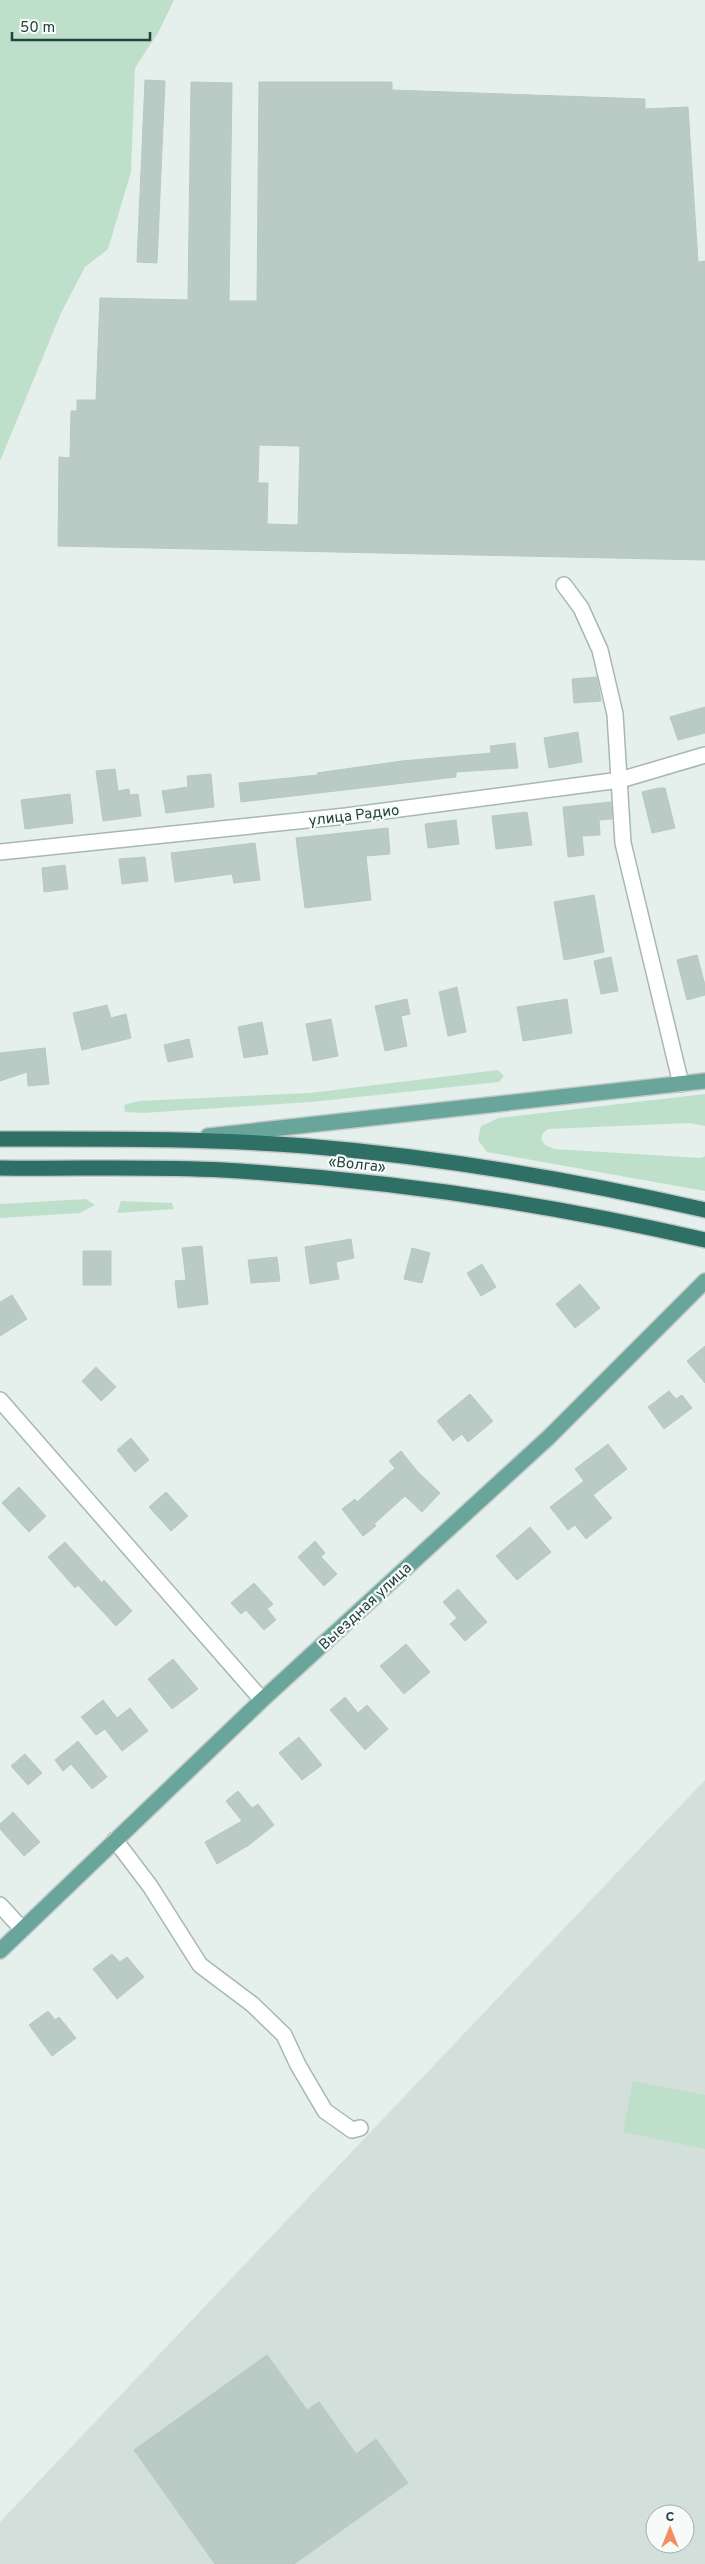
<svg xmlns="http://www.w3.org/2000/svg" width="705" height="2564" viewBox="0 0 705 2564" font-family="Overpass,sans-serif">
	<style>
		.built { fill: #d3dfda; fill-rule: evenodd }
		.green { fill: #bee0ca }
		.building { fill: #bacac5; stroke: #b7c9c3; fill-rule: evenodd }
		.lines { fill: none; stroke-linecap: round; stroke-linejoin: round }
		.minor-casing { stroke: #a7b8b3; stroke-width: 18 }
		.major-casing { stroke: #c1cac8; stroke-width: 18 }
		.highway-casing { stroke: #c1cac8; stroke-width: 18 }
		.minor { stroke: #fff; stroke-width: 15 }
		.major { stroke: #69a59a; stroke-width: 15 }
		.highway { stroke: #2e6f66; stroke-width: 15 }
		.labels { text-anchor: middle; stroke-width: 4.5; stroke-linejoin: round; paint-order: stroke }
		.street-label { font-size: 15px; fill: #23423c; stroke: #f6fbf9 }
	</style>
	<rect width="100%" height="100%" fill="#e5efeb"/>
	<path class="built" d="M 705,1780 L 705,2564 L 0,2564 L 0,2522 ZM 655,2514 L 685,2514 L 685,2544 L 655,2544 Z"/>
	<path class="green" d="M 0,0 L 174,0 L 159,31 L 135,68 L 131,172 L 108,249 L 85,267 L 61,313 L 0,461 Z
		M 498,1070 L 504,1076 L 499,1082 L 311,1102 L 143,1113 L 125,1112 L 124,1105 L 139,1101 L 310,1093 Z
		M 705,1094 L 705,1126 L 689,1123 L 548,1129 L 543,1133 L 541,1139 L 545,1145 L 554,1149 L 701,1158 L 705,1156 L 705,1191 L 487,1152 L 478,1140 L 481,1126 L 499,1118 Z
		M 86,1199 L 95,1205 L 80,1213 L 0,1218 L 0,1204 Z
		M 121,1201 L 172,1203 L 174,1209 L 117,1213 Z
		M 633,2081 L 705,2095 L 705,2149 L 623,2132 Z"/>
	<path class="building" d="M 145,80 L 165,81 L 157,263 L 137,262 Z
		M 191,82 L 232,83 L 229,301 L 257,301 L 259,82 L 392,82 L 392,90 L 645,99 L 645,109 L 688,107 L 698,262 L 705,261 L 705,560 L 58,546 L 59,457 L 70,458 L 71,411 L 77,411 L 77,400 L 96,400 L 100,298 L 188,300 ZM 259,445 L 300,446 L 298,525 L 267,524 L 268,483 L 258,483 Z
		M 597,677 L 601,701 L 574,703 L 572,679 Z
		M 705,707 L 705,733 L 678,740 L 670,717 Z
		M 578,732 L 582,762 L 549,768 L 544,738 Z
		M 515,743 L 518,768 L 456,772 L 456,777 L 241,802 L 239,783 L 318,775 L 317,773 L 402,761 L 491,753 L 490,746 Z
		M 115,769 L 118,791 L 129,789 L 130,795 L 138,794 L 141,816 L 103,821 L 96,771 Z
		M 211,774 L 214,807 L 166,813 L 162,791 L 188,787 L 187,776 Z
		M 659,788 L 665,788 L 675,828 L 652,833 L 642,792 Z
		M 70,794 L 73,823 L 25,829 L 21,800 Z
		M 611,802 L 612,819 L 599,820 L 600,835 L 582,836 L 584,855 L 568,857 L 563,807 Z
		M 527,812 L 532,845 L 496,849 L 492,816 Z
		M 456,820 L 459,844 L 428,848 L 425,824 Z
		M 388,828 L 390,854 L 366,856 L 371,900 L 305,908 L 296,838 Z
		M 255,843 L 260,880 L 234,883 L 232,874 L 175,882 L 171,853 Z
		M 145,857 L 148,881 L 122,884 L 119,859 Z
		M 65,865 L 68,889 L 44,892 L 42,868 Z
		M 594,895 L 604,952 L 564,960 L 554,902 Z
		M 697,955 L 705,985 L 705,995 L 687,1000 L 677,960 Z
		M 611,957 L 618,991 L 601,994 L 594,961 Z
		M 457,987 L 466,1032 L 448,1036 L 439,992 Z
		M 407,999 L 410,1014 L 401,1016 L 407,1046 L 385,1051 L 375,1006 Z
		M 567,999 L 572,1033 L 523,1041 L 517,1007 Z
		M 107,1005 L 111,1018 L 126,1014 L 131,1038 L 82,1050 L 73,1013 Z
		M 331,1019 L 338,1056 L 313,1061 L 306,1024 Z
		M 262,1022 L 268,1054 L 244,1058 L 238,1027 Z
		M 189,1039 L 193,1057 L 168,1062 L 164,1045 Z
		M 45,1048 L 49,1084 L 28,1086 L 27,1072 L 0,1081 L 0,1053 Z
		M 351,1239 L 354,1258 L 336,1262 L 339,1279 L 310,1284 L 305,1247 Z
		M 202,1246 L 208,1304 L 178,1308 L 175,1281 L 186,1280 L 182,1248 Z
		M 412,1248 L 430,1253 L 422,1283 L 404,1279 Z
		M 83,1251 L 111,1251 L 111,1285 L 83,1285 Z
		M 277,1257 L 280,1281 L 251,1283 L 248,1260 Z
		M 482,1264 L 496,1287 L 481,1296 L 467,1273 Z
		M 580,1284 L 600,1308 L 575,1328 L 556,1304 Z
		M 12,1295 L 27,1319 L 0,1336 L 0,1302 Z
		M 705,1346 L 705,1383 L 687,1361 Z
		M 96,1367 L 116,1387 L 101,1401 L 82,1381 Z
		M 669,1391 L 676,1399 L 682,1395 L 692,1408 L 664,1429 L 648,1407 Z
		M 470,1394 L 493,1421 L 468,1442 L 462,1434 L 453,1441 L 437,1421 Z
		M 131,1438 L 149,1460 L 135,1472 L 117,1450 Z
		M 608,1444 L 627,1469 L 593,1495 L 612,1518 L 586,1539 L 575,1525 L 568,1530 L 550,1507 L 584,1481 L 575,1469 Z
		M 401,1451 L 417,1471 L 440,1493 L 422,1512 L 405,1496 L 374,1524 L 376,1526 L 363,1536 L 342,1509 L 355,1499 L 357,1502 L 395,1468 L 389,1461 Z
		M 19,1487 L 46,1516 L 29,1532 L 2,1503 Z
		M 166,1492 L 188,1516 L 171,1531 L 149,1507 Z
		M 530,1527 L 551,1552 L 517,1580 L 496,1556 Z
		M 315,1541 L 325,1553 L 321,1557 L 337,1574 L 324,1586 L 298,1557 Z
		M 65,1542 L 102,1583 L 104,1580 L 132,1611 L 116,1626 L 78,1585 L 75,1588 L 48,1557 Z
		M 254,1583 L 273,1604 L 267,1609 L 276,1620 L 264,1630 L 246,1610 L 241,1614 L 231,1603 Z
		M 458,1589 L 487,1622 L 465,1641 L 450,1624 L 457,1618 L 443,1602 Z
		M 406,1644 L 430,1672 L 404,1694 L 380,1666 Z
		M 173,1659 L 198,1689 L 172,1709 L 148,1679 Z
		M 345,1697 L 358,1713 L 367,1705 L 388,1729 L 365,1750 L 330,1710 Z
		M 103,1700 L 117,1718 L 130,1708 L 148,1731 L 122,1751 L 105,1729 L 96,1735 L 81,1717 Z
		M 299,1737 L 322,1765 L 302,1780 L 279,1753 Z
		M 78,1741 L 107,1777 L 92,1789 L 71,1764 L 63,1771 L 55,1760 Z
		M 25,1754 L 42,1773 L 28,1785 L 11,1766 Z
		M 238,1791 L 252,1808 L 258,1804 L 274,1825 L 249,1845 L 217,1864 L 205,1842 L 242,1821 L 226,1801 Z
		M 13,1812 L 40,1842 L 24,1856 L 0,1829 L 0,1824 Z
		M 112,1954 L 120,1962 L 127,1957 L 144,1977 L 117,1999 L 93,1969 Z
		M 48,2011 L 55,2020 L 59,2017 L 76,2038 L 52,2056 L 29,2025 Z
		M 267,2355 L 307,2410 L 319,2402 L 356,2454 L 376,2439 L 408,2483 L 294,2564 L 215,2564 L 134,2450 Z"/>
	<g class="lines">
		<defs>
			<path id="minor" d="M 564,585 L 581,608 L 600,650 L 615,714 L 623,843 L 681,1084
				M 0,852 L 346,816 L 620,780 L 705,755
				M 0,1400 L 262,1700
				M 115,1840 L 150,1886 L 200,1965 L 252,2004 L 284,2035 L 298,2065 L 325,2111 L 352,2130 L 360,2128
				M 0,1905 L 22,1929"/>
			<path id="major" d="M 208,1136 L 705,1081
				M 0,1951 L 262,1700 L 549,1437 L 705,1281"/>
			<path id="highway" d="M 0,1139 C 102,1139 204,1138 306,1146 C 440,1157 574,1180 705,1210
				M 0,1168 C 74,1169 149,1166 223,1170 C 385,1180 547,1203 705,1240"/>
		</defs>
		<use href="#minor" class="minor-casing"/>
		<use href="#major" class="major-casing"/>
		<use href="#highway" class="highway-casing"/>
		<use href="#minor" class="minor"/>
		<use href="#major" class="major"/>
		<use href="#highway" class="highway"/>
	</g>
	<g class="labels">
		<g class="street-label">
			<text transform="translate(354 815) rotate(-7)" y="5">улица Радио</text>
			<text transform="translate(357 1164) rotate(6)" y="5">«Волга»</text>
			<text transform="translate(365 1606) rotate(-43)" y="5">Выездная улица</text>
		</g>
	</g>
	<g transform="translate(670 2529)"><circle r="24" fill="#f6fbf9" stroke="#a2b1ad"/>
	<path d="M0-4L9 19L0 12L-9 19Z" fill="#f58d5d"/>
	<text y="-8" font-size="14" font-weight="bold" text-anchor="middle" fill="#23423c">С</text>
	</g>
	<path d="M12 32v8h138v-8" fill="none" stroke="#23423c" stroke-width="2.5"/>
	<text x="20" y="32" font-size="15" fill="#23423c" stroke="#f6fbf9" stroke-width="4" paint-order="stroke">50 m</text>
</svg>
